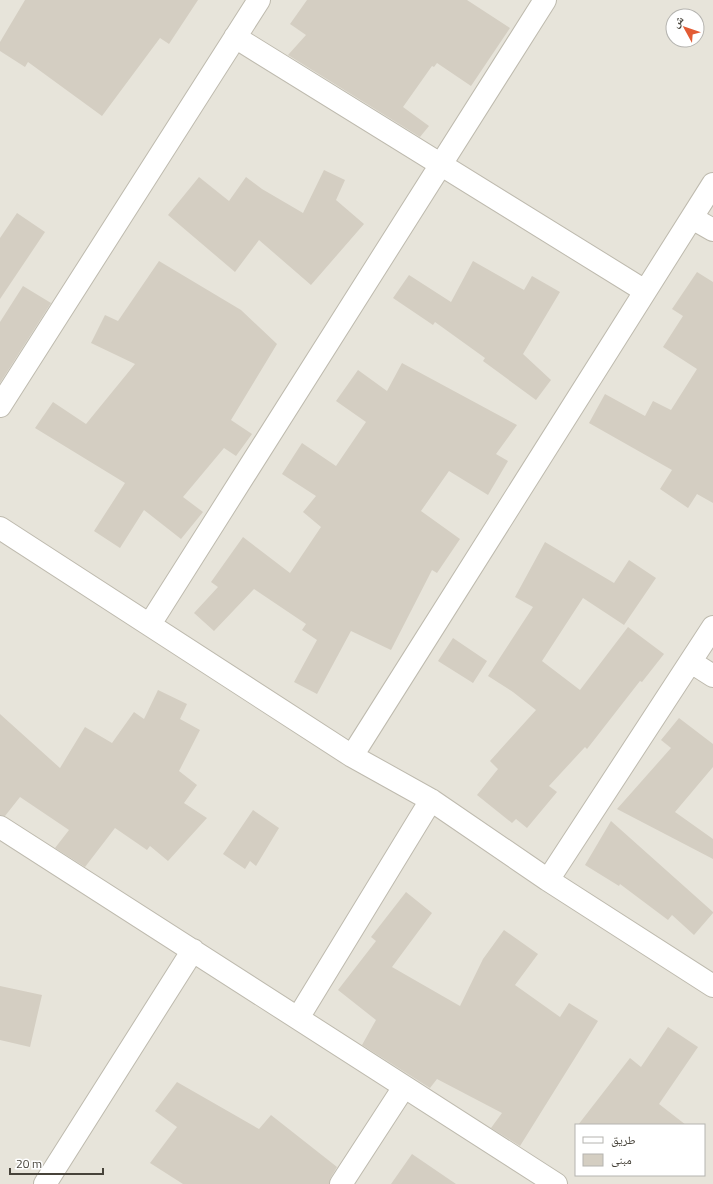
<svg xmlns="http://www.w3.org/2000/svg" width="713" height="1184" viewBox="0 0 713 1184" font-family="'Titillium Web','Noto Naskh Arabic',sans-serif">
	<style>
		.residential { fill: #e7e4da; fill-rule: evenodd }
		.building { fill: #d4cec2 }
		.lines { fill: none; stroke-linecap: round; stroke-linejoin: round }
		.minor-casing { stroke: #bebaae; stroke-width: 24 }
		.minor { stroke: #fff; stroke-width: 22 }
	</style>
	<rect width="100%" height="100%" fill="#f4f2eb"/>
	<path class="residential" d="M 0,0 L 713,0 L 713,1184 L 0,1184 ZM 673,16 L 697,16 L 697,40 L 673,40 ZM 576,1125 L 704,1125 L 704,1175 L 576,1175 Z"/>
	<path class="building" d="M 25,0 L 198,0 L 169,44 L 160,38 L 102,116 L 28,62 L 25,67 L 0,51 L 0,42 Z
		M 307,0 L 467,0 L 510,28 L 471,86 L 437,63 L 434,67 L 432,66 L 403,107 L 429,126 L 420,137 L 288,55 L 306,35 L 290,24 Z
		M 324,170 L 345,180 L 336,200 L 364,224 L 311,285 L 259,240 L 235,272 L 168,215 L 199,177 L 229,201 L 246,177 L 262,189 L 303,213 Z
		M 17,213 L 45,232 L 0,299 L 0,238 Z
		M 159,261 L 241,310 L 277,344 L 231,420 L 252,434 L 236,456 L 224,448 L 183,497 L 203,512 L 181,539 L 144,510 L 120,548 L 94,531 L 125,483 L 35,428 L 53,402 L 86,424 L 135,364 L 91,343 L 105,315 L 118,321 Z
		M 473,261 L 524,290 L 532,276 L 560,292 L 523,354 L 551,380 L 536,400 L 483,361 L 485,358 L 435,322 L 433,325 L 393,298 L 409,275 L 451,302 Z
		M 697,272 L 713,282 L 713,503 L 697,494 L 688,508 L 660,489 L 672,470 L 589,423 L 605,394 L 645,416 L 653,401 L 671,410 L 697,369 L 663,347 L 683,316 L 672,309 Z
		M 23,286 L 51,303 L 0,383 L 0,322 Z
		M 402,363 L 517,425 L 496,454 L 508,461 L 488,495 L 449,471 L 421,511 L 460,539 L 437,573 L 432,570 L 391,650 L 351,631 L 317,694 L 294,682 L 317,640 L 302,630 L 306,624 L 254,589 L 214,631 L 194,613 L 218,587 L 211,582 L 243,537 L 290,573 L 321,527 L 303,512 L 316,496 L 282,474 L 302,443 L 336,466 L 366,422 L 336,401 L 358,370 L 387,391 Z
		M 545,542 L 614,583 L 629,560 L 656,578 L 624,625 L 583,598 L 542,661 L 580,690 L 628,627 L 664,654 L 642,682 L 640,681 L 587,749 L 585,747 L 549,786 L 557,792 L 527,828 L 516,819 L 512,823 L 477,795 L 498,769 L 490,761 L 536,710 L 513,692 L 488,676 L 533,607 L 515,597 Z
		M 453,638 L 487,661 L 473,683 L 438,661 Z
		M 158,690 L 187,704 L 180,719 L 200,730 L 179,771 L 197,785 L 184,803 L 207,818 L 168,861 L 150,846 L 147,850 L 115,828 L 85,867 L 55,848 L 69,830 L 20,797 L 5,816 L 0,815 L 0,714 L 60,768 L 85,727 L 112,743 L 134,712 L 144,719 Z
		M 679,718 L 713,744 L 713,767 L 675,812 L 713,839 L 713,859 L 617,809 L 671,748 L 661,740 Z
		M 253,810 L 279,828 L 256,866 L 250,861 L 245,869 L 223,854 Z
		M 611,821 L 713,912 L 713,913 L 694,935 L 672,915 L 668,920 L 620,884 L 619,886 L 585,865 Z
		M 406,892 L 432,913 L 392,967 L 460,1006 L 483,959 L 504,930 L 538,954 L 515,985 L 560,1017 L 569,1003 L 598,1021 L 520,1146 L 491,1128 L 502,1113 L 437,1079 L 430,1088 L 362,1045 L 376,1020 L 338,990 L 376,941 L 371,937 Z
		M 0,986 L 42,995 L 30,1047 L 0,1040 Z
		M 668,1027 L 698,1047 L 659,1104 L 686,1125 L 578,1125 L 630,1058 L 641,1067 Z
		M 177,1082 L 259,1129 L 271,1115 L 337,1167 L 331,1177 L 329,1184 L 183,1184 L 150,1163 L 177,1127 L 155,1111 Z
		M 412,1154 L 456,1184 L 391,1184 Z"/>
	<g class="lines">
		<defs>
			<path id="minor" d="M 235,37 L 645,291
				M 692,218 L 713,230
				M 0,406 L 259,0
				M 0,528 L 352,756 L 431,800 L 548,880 L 713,986
				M 150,624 L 545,0
				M 691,662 L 713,676
				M 352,756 L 713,184
				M 0,827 L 556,1184
				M 548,880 L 713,627
				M 298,1018 L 431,800
				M 45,1184 L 193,950
				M 341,1184 L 404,1087"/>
		</defs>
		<use href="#minor" class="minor-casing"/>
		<use href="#minor" class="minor"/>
	</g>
	<rect x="575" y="1124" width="130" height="52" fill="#ffffff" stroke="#b5b4b0"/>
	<rect x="583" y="1137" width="20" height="6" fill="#ffffff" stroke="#b5b4b0"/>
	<text x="611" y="1144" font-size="12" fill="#47433a">طريق</text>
	<rect x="583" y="1154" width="20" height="12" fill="#d4cec2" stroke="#b5b4b0"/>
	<text x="611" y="1164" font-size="12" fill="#47433a">مبنى</text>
	<g transform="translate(685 28) rotate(310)"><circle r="19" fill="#ffffff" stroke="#b5b4b0"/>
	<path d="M0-3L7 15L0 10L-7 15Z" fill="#e25b34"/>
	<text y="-6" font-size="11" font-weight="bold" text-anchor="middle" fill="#47433a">ش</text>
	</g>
	<path d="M10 1168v6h93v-6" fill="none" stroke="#47433a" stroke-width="2"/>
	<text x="16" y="1168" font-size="12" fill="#47433a" stroke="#ffffff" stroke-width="3" paint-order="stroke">20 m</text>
</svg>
